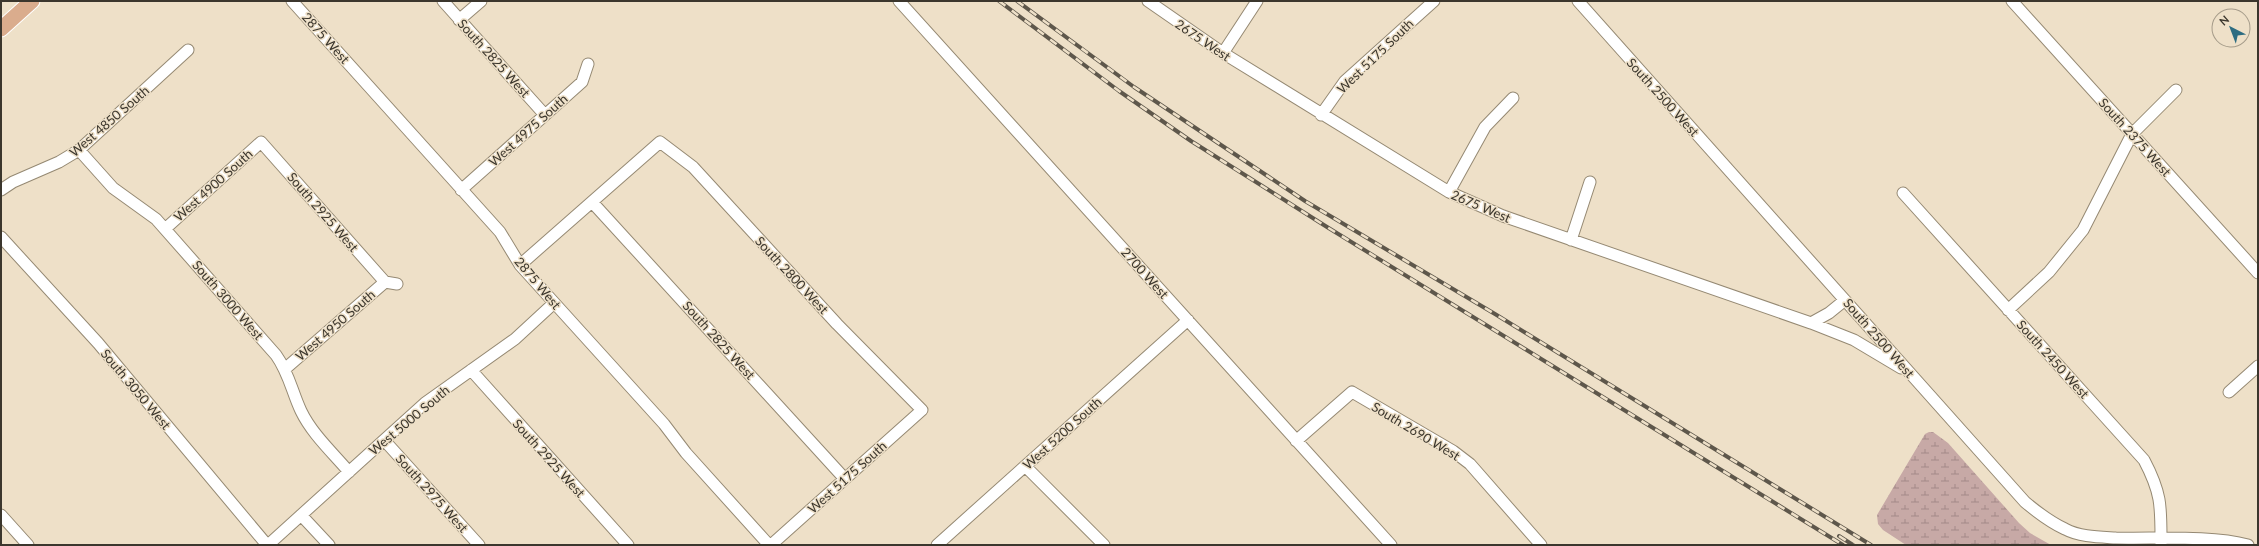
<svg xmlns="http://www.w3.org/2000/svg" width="2259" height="546" viewBox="0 0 2259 546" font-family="Lato,sans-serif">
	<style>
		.wetland { fill: url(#wetland-marsh) }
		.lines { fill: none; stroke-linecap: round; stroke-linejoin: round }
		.minor-casing { stroke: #958973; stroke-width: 13 }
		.major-casing { stroke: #fff; stroke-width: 17 }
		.minor { stroke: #fff; stroke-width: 11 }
		.major { stroke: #daac8d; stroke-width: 15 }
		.rail-casing { stroke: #5e574b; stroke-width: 4 }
		.rail { stroke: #eee0c8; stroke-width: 2.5; stroke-dasharray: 8; stroke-linecap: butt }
		.labels { text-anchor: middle; stroke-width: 3; stroke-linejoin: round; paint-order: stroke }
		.street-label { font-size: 13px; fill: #3b362d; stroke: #eee0c8 }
	</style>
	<defs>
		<pattern id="wetland-marsh" width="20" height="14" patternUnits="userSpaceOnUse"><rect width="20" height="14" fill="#c7a9a6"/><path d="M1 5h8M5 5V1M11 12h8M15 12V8" fill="none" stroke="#a38a88"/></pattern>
	</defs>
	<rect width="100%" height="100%" fill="#eee0c8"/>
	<path class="wetland" d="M 1929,432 L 1933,432 L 1948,443 L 2019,523 L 2030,533 L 2051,545 L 1906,545 L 1883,530 L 1878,524 L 1877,515 L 1925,434 Z"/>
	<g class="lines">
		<defs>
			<path id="minor" d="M 292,1 L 500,232 L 520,265 L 664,424 L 686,453 L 769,545
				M 443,1 L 545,115
				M 899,1 L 1391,545
				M 1148,1 L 1223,53 L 1449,192 L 1503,216 L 1811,323 L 1829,313 L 1845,300
				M 1578,1 L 2025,502 C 2037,512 2050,522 2065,529 C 2080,537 2099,537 2116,538 C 2155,539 2211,535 2248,545
				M 2012,1 L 2258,273
				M 459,20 L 481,1
				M 1223,53 L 1257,1
				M 1321,115 L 1345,81 L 1434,1
				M 261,142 L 385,282
				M 79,150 L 113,188 L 156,219 L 276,355 C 289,373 292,392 301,411 C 312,434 333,453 349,472
				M 1,190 L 13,182 L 59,162 L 79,150 L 188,50
				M 461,190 L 582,82 L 588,64
				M 1449,192 L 1485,127 L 1513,98
				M 1903,193 L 2144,460 C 2162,494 2161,507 2161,545
				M 592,202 L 845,479
				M 165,229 L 261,142
				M 1,237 L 98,343 L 267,545
				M 1571,240 L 1590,182
				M 520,265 L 660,142 L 693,167 L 837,324 L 922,410 L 771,545
				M 385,282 L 397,284
				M 2008,310 L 2049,272 L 2083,230 L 2132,134 L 2176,90
				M 1811,323 L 1854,340 L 1901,368
				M 286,368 L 385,282
				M 471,370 L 628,545
				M 2229,392 L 2258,366
				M 384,440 L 479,545
				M 1296,441 L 1352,392 L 1453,451 L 1470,464 L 1541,545
				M 1025,466 L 1104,545
				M 1,515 L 28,545
				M 301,515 L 329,545
				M 268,545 L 425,403 L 515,339 L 554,303
				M 937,545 L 1188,320"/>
			<path id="major" d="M 1,29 L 32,1"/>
		</defs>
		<use href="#minor" class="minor-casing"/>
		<use href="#major" class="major-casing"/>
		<use href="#minor" class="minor"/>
		<use href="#major" class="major"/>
		<defs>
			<path id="rail" d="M 999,1 L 1119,91 L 1191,141 L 1327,227 L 1843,545
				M 1017,1 L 1134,87 L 1305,201 L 1495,314 L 1871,545
				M 1839,536 L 1853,545"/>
		</defs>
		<use href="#rail" class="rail-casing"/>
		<use href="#rail" class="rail"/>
	</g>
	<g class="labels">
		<g class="street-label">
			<text transform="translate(326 38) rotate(48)" y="5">2875 West</text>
			<text transform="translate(1203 40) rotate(34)" y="5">2675 West</text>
			<text transform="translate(1375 56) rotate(-44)" y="5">West 5175 South</text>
			<text transform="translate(494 58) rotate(48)" y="5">South 2825 West</text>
			<text transform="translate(1663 97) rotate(48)" y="5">South 2500 West</text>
			<text transform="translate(109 121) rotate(-41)" y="5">West 4850 South</text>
			<text transform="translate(528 130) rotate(-42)" y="5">West 4975 South</text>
			<text transform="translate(2135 137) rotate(48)" y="5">South 2375 West</text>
			<text transform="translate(213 185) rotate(-42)" y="5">West 4900 South</text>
			<text transform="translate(1481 206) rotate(23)" y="5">2675 West</text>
			<text transform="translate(323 212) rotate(49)" y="5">South 2925 West</text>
			<text transform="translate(1145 273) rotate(48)" y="5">2700 West</text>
			<text transform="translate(792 275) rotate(47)" y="5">South 2800 West</text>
			<text transform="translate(538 283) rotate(50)" y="5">2875 West</text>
			<text transform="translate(228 300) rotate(49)" y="5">South 3000 West</text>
			<text transform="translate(335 325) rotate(-41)" y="5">West 4950 South</text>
			<text transform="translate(1879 338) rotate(49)" y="5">South 2500 West</text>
			<text transform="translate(719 340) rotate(48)" y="5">South 2825 West</text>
			<text transform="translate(2053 359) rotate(48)" y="5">South 2450 West</text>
			<text transform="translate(136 389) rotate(50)" y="5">South 3050 West</text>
			<text transform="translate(409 420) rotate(-40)" y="5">West 5000 South</text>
			<text transform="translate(1416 431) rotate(31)" y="5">South 2690 West</text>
			<text transform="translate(1062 433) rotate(-42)" y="5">West 5200 South</text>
			<text transform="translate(549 458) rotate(48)" y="5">South 2925 West</text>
			<text transform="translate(847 477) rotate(-42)" y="5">West 5175 South</text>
			<text transform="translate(432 493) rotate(48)" y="5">South 2975 West</text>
		</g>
	</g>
	<rect width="2259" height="546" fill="none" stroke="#3b362d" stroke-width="4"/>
	<g transform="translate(2231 28) rotate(318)"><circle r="19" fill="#eee0c8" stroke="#a69c8a"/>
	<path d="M0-3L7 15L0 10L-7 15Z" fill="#2d6c81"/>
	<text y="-6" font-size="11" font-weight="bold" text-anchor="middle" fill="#3b362d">N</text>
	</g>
</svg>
